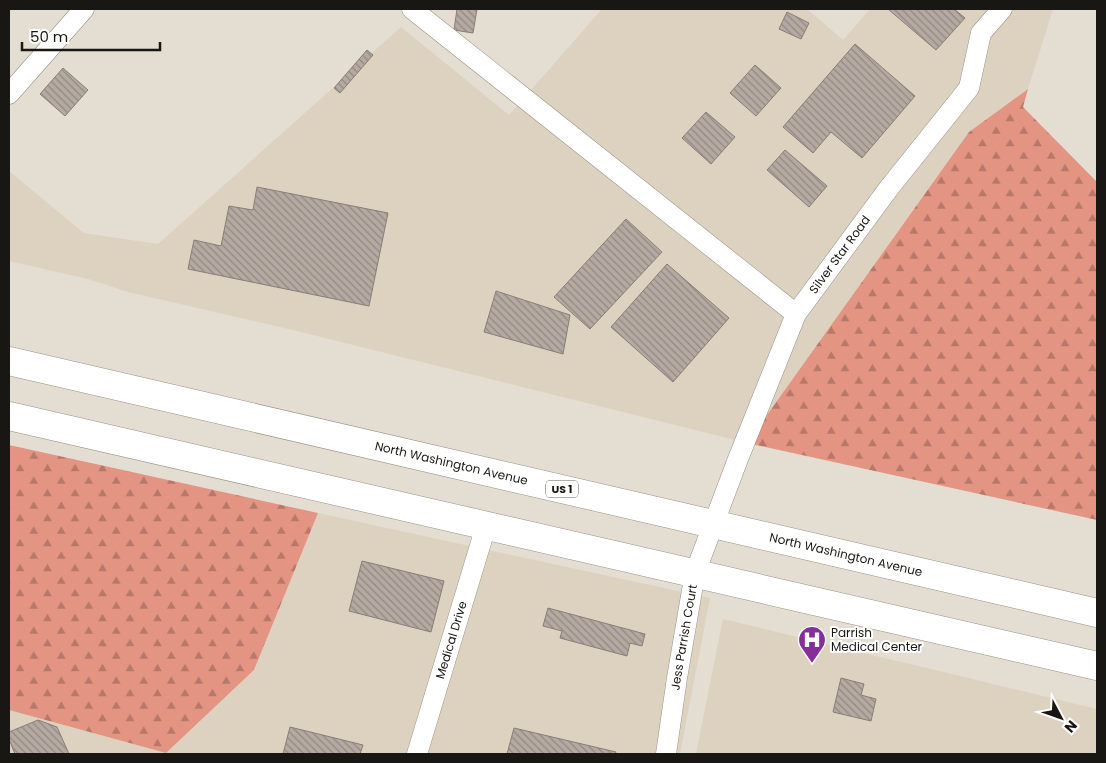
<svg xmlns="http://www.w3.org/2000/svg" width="1106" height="763" viewBox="0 0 1106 763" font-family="Poppins,sans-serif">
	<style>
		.built { fill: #ddd2c0 }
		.forest { fill: url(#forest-firs) }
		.building { fill: url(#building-back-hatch); stroke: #897e77 }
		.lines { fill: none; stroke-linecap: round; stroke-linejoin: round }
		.minor-casing { stroke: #989187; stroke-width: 21 }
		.primary-casing { stroke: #989187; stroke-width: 29 }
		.minor { stroke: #fff; stroke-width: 20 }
		.primary { stroke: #fff; stroke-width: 28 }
		.labels { text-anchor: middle; stroke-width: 4; stroke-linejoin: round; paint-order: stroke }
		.shield { fill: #fff; stroke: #5e5d5a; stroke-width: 1 }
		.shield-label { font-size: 11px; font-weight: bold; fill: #191713 }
		.street-label { font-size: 12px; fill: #191713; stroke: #fff }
		.poi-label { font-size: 12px; fill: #191713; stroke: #fff; text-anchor: start }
	</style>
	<defs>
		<pattern id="forest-firs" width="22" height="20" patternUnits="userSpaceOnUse" patternTransform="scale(1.25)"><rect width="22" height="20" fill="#e49482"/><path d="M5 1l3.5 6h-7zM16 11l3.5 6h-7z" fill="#b87869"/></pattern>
		<pattern id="building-back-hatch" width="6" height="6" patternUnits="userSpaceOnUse" patternTransform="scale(1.25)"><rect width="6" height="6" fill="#b5aaa2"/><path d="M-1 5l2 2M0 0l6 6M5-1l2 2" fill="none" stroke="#928983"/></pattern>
	</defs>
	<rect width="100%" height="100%" fill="#e4ddd2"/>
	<path class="built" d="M 602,9 L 807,9 L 843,40 L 870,9 L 1053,9 L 1028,89 L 969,132 L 747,443 L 297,331 L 128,292 L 88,279 L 9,261 L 9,171 L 84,233 L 158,244 L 401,27 L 509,115 Z
		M 318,513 L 710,598 L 680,754 L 9,754 L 9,710 L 166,753 L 254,670 Z
		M 723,619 L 1097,709 L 1097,754 L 696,754 Z"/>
	<path class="forest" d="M 1028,89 L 1023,107 L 1097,182 L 1097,520 L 747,443 L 969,132 Z
		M 9,445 L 318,513 L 254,670 L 166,753 L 9,710 Z"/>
	<path class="building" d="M 457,9 L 477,9 L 473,33 L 454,30 Z
		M 888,9 L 954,9 L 965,18 L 936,50 Z
		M 787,12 L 809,23 L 801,39 L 779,29 Z
		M 855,44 L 915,96 L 862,158 L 831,132 L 813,153 L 783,127 Z
		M 367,50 L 373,55 L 340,93 L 334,88 Z
		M 755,65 L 781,88 L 756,116 L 730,93 Z
		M 63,68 L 88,90 L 65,116 L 40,94 Z
		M 706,112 L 735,137 L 711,164 L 682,138 Z
		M 785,150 L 827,186 L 809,207 L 767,170 Z
		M 257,187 L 388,213 L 369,306 L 188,269 L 194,240 L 221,246 L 229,206 L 253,210 Z
		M 626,219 L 662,252 L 590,329 L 554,297 Z
		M 667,264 L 729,318 L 673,382 L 611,327 Z
		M 496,291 L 570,315 L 563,354 L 484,332 Z
		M 362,561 L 444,581 L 431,632 L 349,611 Z
		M 548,608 L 645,634 L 642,646 L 630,643 L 627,656 L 560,638 L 562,631 L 543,626 Z
		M 841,678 L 864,684 L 861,695 L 876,699 L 871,721 L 833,712 Z
		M 38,720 L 57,727 L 69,754 L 15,754 L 9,739 L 9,732 Z
		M 290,727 L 363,745 L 360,754 L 283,754 Z
		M 514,728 L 616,752 L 615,754 L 507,754 Z"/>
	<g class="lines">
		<defs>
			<g id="minor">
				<path d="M 412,9 L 796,314"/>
				<path d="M 9,94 L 84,9"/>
				<path id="s1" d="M 417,754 L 486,526"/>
				<path id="s2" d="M 666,754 L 677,678 L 695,573 L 738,459 L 796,314 L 889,188 L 969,88 L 981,33 L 1002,9"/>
			</g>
			<g id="primary">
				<path id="s3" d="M 9,361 L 1097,613"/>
				<path d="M 9,416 L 1097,666"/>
			</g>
		</defs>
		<use href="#minor" class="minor-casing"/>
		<use href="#primary" class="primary-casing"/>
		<use href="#minor" class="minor"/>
		<use href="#primary" class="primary"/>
	</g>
	<defs>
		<symbol id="hospital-pin" viewBox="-11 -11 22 30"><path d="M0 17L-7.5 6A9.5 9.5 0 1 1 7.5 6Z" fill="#862e9a" stroke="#fff"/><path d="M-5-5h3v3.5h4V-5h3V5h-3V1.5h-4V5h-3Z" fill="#fff"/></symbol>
	</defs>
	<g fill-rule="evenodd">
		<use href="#hospital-pin" x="796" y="624" width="32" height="43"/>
	</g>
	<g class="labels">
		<rect class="shield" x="546" y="480.5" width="32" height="17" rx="4"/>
		<g class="shield-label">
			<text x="562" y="493">US 1</text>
		</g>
		<g class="street-label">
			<text dy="4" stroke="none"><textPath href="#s2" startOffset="535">Silver Star Road</textPath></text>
			<text dy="4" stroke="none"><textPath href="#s3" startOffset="454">North Washington Avenue</textPath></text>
			<text dy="4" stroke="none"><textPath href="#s3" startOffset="859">North Washington Avenue</textPath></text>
			<text dy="4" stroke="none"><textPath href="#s2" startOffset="118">Jess Parrish Court</textPath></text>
			<text dy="4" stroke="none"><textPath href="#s1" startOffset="119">Medical Drive</textPath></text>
		</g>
		<g class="poi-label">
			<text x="831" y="637">Parrish<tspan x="831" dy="14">Medical Center</tspan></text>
		</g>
	</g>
	<rect width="1106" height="763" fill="none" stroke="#191713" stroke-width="20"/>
	<g transform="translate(1061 718) rotate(131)" stroke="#ffffff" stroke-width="4" paint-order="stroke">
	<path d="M0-4L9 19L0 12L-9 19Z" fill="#191713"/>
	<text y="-8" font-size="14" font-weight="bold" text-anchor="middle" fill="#191713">N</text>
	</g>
	<path d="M22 42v8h138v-8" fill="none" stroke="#191713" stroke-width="2.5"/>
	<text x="30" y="42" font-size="15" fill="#191713" stroke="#ffffff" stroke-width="4" paint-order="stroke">50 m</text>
</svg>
